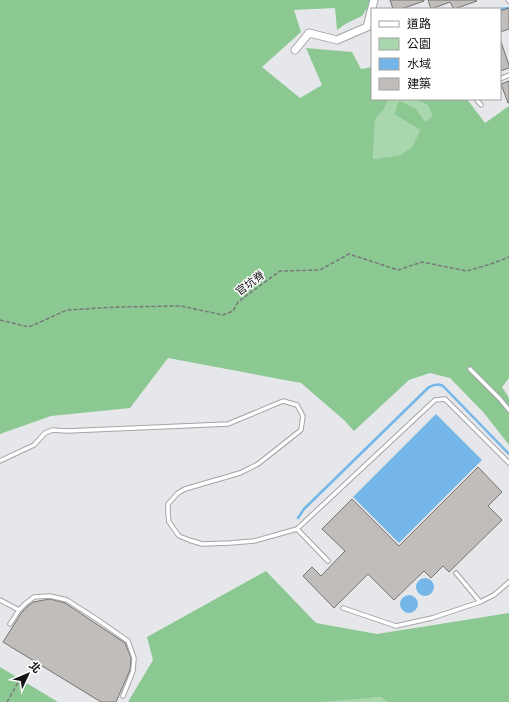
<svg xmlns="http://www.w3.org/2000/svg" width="509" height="702" viewBox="0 0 509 702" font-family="Inter,'Noto Sans TC',sans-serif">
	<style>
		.green { fill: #a9d7ad }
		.forest { fill: #8cc892 }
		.water { fill: #74b6e7 }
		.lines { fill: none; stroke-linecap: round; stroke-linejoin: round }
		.stream { stroke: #74b6e7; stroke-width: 2.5 }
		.building { fill: #c1bdbb; stroke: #767371 }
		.lane-casing { stroke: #a3a4a7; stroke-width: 5.5 }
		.street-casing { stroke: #a3a4a7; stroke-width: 9 }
		.path { stroke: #77787a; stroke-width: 1.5; stroke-dasharray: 4 2; stroke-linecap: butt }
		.lane { stroke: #fff; stroke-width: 3.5 }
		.street { stroke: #fff; stroke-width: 7 }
		.labels { text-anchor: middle; stroke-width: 3; stroke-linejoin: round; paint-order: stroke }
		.street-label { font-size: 11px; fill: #111213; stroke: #fff }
	</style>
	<rect width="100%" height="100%" fill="#e6e7ea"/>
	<path class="green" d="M 389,99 L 414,99 L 428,105 L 434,116 L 425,123 L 416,109 L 399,100 L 394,114 L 420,130 L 412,147 L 400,155 L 373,159 L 375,120 L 384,109 Z
		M 381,697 L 387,702 L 321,702 L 327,701 Z"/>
	<path class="forest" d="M 0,0 L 370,0 L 370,4 L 362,16 L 347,23 L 337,30 L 335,8 L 294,10 L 301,32 L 262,67 L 300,98 L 322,85 L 306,48 L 352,52 L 361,69 L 372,67 L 372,99 L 389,99 L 384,109 L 375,120 L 373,159 L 400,155 L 412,147 L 420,130 L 394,114 L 399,100 L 416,109 L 425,122 L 433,116 L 428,105 L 414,99 L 467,99 L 485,123 L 509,106 L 509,378 L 502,387 L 509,398 L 509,445 L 484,413 L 450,378 L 430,373 L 409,380 L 354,431 L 344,420 L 301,383 L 168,358 L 130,408 L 51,416 L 0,434 Z
		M 266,571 L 316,623 L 377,634 L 509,613 L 509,702 L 387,702 L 381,697 L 321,702 L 128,702 L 153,660 L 147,637 Z
		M 0,667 L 58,702 L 0,702 Z"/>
	<path class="water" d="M 436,414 L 482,460 L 399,543 L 353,497 Z
		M416 587a9 9 0 1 1 18 0a9 9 0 1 1-18 0Z
		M400 604a9 9 0 1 1 18 0a9 9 0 1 1-18 0Z"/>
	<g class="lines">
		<path class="stream" d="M 500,9 L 509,8
			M 298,518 L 304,509 L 429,387 C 435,384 438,384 443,386 L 509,454"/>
	</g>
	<path class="building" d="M 390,0 L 424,0 L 424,1 L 401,9 L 393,9 Z
		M 428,0 L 476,0 L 477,1 L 454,9 L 450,2 L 431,9 Z
		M 509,8 L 509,29 L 500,32 L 500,11 Z
		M 500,42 L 501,42 L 509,65 L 509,68 L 500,71 Z
		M 509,81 L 509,103 L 508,103 L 501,84 Z
		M 478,467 L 502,492 L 488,506 L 502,520 L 449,572 L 443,566 L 431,578 L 424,571 L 394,600 L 368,574 L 334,608 L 303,576 L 312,567 L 321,576 L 345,551 L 322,529 L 352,499 L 399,546 Z
		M 50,599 L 65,603 L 125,643 L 131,658 L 130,670 L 116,702 L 101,702 L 3,642 L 22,612 L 28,606 L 33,602 Z"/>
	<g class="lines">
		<defs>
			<path id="lane" d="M 508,0 L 509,1
				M 500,79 L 509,75
				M 476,99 L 481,105
				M 470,369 L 500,399 L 509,410
				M 0,461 L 34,445 L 45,433 L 53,430 L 67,431 L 228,424 L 283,401 L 297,405 L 303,416 L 301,430 L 258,464 L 240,473 L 185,489 L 178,493 L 168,504 L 168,513 L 169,522 L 179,536 L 189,540 L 202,544 L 230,543 L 254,541 L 297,529 L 435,400 L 445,399 L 509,463
				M 297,529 L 328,561
				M 456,573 L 480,602
				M 0,600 L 19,610 L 26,603 L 34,597 L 50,596 L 67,600 L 98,620 L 128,641 L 134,658 L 133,671 L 123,696
				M 343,608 L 396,626 L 432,618 L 480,602 L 494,595 L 509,582
				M 10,624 L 19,610"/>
			<path id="street" d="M 295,50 L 309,33 L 337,40 L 367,27 L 374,0"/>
		</defs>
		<use href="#lane" class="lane-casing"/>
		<use href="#street" class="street-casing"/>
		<path class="path" d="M 0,320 L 29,327 L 67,310 L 118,307 L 181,306 L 223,315 L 233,311 L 238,302 L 280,271 L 320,270 L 349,254 L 398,270 L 422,262 L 467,271 L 491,264 L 509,257
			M 7,702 L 21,677"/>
		<use href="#lane" class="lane"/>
		<use href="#street" class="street"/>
	</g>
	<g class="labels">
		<g class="street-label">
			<text transform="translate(250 283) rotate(-37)" y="4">官坑脊</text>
		</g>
	</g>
	<rect x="371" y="8" width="130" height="92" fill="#ffffff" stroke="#a0a0a1"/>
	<rect x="379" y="21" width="20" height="6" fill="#ffffff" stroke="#a0a0a1"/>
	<text x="407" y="28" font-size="12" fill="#111213">道路</text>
	<rect x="379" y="38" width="20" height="12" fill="#a9d7ad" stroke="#a0a0a1"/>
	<text x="407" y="48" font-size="12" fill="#111213">公園</text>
	<rect x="379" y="58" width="20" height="12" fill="#74b6e7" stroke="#a0a0a1"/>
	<text x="407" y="68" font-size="12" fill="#111213">水域</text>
	<rect x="379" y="78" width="20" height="12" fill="#c1bdbb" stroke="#a0a0a1"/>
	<text x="407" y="88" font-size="12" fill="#111213">建築</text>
	<g transform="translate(28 674) rotate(46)" stroke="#ffffff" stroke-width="3" paint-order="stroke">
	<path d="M0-3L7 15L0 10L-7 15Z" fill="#111213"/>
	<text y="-6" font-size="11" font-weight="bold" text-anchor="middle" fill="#111213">北</text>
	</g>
</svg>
